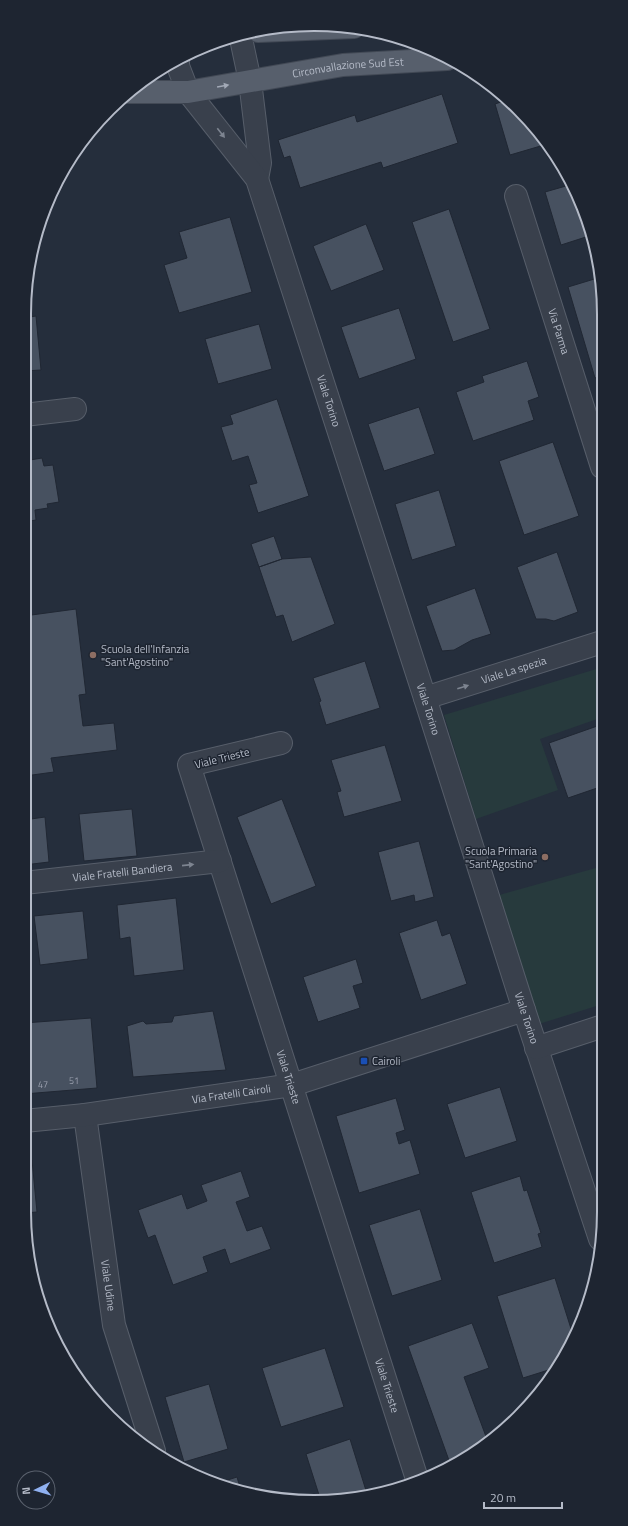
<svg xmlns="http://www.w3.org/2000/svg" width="628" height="1526" viewBox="0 0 628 1526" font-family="'Titillium Web',sans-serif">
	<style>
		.green { fill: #273a3d }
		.building { fill: #475160; stroke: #202733 }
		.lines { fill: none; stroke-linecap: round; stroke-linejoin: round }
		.minor-casing { stroke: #575e6a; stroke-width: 24 }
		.major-casing { stroke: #424955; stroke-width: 24 }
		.minor { stroke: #39404c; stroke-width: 22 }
		.major { stroke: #575f6c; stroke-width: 22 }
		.oneway { fill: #a2a9b6 }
		.oneway2 { fill: #7d8490 }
		.education-dot { fill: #8d6e63; stroke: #1e2531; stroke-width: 1.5 }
		.transit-dot { fill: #1a4fb4; stroke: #1e2531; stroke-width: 1.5 }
		.labels { text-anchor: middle; stroke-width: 3; stroke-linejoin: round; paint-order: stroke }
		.number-label { font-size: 9px; fill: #9aa0ae }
		.street-label { font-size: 11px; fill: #b5bbc8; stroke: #1e2531 }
		.poi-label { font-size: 11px; fill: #b5bbc8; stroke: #1e2531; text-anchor: start }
		.rim { fill: none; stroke: #b5bbc8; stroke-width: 2 }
	</style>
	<rect width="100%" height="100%" fill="#252e3c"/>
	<path class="green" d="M 603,667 L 603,717 L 540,739 L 558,790 L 476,819 L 444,715 Z
		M 603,866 L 603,1004 L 539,1024 L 499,895 Z"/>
	<path class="building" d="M 442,94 L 458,143 L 383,168 L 381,162 L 300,188 L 290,156 L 284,158 L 278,140 L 355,115 L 357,122 Z
		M 507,100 L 532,123 L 554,156 L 548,158 L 544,145 L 510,155 L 495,104 Z
		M 573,184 L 589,236 L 561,245 L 545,192 Z
		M 449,209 L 490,329 L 453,342 L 412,222 Z
		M 230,217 L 252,292 L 179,313 L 164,265 L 187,258 L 179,232 Z
		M 366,224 L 384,270 L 331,291 L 313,246 Z
		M 601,277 L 602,376 L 595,378 L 568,287 Z
		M 399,308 L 416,359 L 359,379 L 341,327 Z
		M 36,316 L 41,370 L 24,371 L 24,318 Z
		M 259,324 L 272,369 L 218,384 L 205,339 Z
		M 527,361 L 539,397 L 528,401 L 534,420 L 473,441 L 456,392 L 484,382 L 482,376 Z
		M 277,399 L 309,496 L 258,513 L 249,485 L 257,483 L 248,456 L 232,461 L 221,427 L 233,424 L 230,415 Z
		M 419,407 L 435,454 L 384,471 L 368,424 Z
		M 553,442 L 579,516 L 524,535 L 499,461 Z
		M 42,458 L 44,466 L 53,465 L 59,502 L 47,504 L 48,508 L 35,510 L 36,520 L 24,522 L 24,461 Z
		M 439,490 L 456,546 L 412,560 L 395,504 Z
		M 274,536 L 282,559 L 259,567 L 251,544 Z
		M 557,552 L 578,612 L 554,621 L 546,619 L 536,619 L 517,567 Z
		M 311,557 L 335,624 L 292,642 L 283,615 L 276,617 L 259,567 L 282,559 Z
		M 475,588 L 491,634 L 472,640 L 454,650 L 442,651 L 426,606 Z
		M 76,609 L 86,694 L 79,695 L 83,726 L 114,723 L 117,750 L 51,758 L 54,772 L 25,776 L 24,739 L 29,738 L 24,702 L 24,616 Z
		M 365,661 L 380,708 L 326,725 L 319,702 L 321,701 L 313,678 Z
		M 603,724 L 603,786 L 568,798 L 549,743 Z
		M 385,745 L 402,801 L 344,817 L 337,792 L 341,791 L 331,760 Z
		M 282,799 L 316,886 L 271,904 L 237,817 Z
		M 132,809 L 137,856 L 84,861 L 79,814 Z
		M 45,817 L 49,862 L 24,865 L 24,820 Z
		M 419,841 L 434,897 L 415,902 L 414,895 L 391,901 L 378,852 Z
		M 176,898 L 184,970 L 134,976 L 130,937 L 120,939 L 117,905 Z
		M 83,911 L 88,959 L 40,965 L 34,916 Z
		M 437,920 L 442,936 L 450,933 L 467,984 L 421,1000 L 399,933 Z
		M 356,959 L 363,983 L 353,986 L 360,1008 L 318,1022 L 303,977 Z
		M 213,1011 L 226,1070 L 133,1077 L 127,1026 L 143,1021 L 146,1024 L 172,1022 L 174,1016 Z
		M 91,1018 L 97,1088 L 24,1094 L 24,1023 Z
		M 500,1087 L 517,1141 L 465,1158 L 447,1104 Z
		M 396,1098 L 405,1130 L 396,1133 L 399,1144 L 410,1140 L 420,1174 L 359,1193 L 336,1116 Z
		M 24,1160 L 32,1160 L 37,1212 L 24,1213 Z
		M 241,1171 L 250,1197 L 236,1202 L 247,1231 L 262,1226 L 271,1249 L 230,1264 L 225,1249 L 203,1257 L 208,1272 L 173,1285 L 155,1235 L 148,1238 L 138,1210 L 182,1194 L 187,1209 L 207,1201 L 201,1185 Z
		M 520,1176 L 524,1191 L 527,1190 L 541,1233 L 538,1234 L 542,1247 L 494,1263 L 471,1192 Z
		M 420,1209 L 442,1280 L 392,1296 L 369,1225 Z
		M 555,1278 L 573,1335 L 555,1368 L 523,1378 L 497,1296 Z
		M 472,1323 L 489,1368 L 464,1377 L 488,1442 L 459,1463 L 451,1466 L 408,1346 Z
		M 325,1348 L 344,1407 L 281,1427 L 262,1368 Z
		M 209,1384 L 228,1449 L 184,1462 L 165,1397 Z
		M 350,1439 L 368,1497 L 320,1498 L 306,1454 Z
		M 237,1477 L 241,1491 L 215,1484 Z"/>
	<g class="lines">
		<defs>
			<g id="minor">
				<path d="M 240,34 L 250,81 L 260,163 L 257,179"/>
				<path id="s1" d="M 178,59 L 178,66 L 188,92 L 257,179 L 425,698 L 524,1010 L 600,1239"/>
				<path id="s2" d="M 516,196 L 602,467"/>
				<path d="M 24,415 L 75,409"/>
				<path id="s3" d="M 425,698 L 602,642"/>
				<path id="s4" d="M 281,743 L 189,765 L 417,1479"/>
				<path id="s5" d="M 24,883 L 220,861"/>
				<path d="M 536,1048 L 603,1026"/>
				<path id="s6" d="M 85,1115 L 114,1325 L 154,1451"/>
				<path id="s7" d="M 24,1121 L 85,1115 L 292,1085 L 524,1010"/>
			</g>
			<g id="major">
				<path d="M 258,31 L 354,27"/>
				<path id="s8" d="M 129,92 L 188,92 L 343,65 L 447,59"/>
			</g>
		</defs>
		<use href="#minor" class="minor-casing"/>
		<use href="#major" class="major-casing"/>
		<use href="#minor" class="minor"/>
		<use href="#major" class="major"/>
	</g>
	<defs><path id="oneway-solid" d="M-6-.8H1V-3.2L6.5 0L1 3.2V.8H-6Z"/></defs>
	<use class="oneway" href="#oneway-solid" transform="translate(223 86) rotate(-10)"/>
	<g class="oneway2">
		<use href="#oneway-solid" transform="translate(221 133) rotate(52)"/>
		<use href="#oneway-solid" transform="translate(463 687) rotate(-18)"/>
		<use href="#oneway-solid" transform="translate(188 865) rotate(-6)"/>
	</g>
	<g class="education-dot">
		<circle cx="93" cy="655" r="4"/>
		<circle cx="545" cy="857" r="4"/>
	</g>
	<rect class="transit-dot" x="360" y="1057" width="8" height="8" rx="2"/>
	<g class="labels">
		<g class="number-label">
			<text x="74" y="1084">51</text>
			<text x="43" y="1088">47</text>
		</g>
		<g class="street-label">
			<text dy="4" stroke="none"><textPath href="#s8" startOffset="221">Circonvallazione Sud Est</textPath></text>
			<text dy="4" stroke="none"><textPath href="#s2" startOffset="142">Via Parma</textPath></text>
			<text dy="4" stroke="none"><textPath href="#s1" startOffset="379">Viale Torino</textPath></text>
			<text dy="4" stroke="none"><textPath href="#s3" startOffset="93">Viale La spezia</textPath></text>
			<text dy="4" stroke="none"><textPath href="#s1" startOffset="703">Viale Torino</textPath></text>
			<text transform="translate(222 758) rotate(-14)" y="4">Viale Trieste</text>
			<text dy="4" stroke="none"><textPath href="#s5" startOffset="99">Viale Fratelli Bandiera</textPath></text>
			<text dy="4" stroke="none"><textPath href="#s1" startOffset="1027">Viale Torino</textPath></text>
			<text dy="4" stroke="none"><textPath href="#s4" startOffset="422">Viale Trieste</textPath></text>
			<text dy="4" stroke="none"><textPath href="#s7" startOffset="209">Via Fratelli Cairoli</textPath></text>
			<text dy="4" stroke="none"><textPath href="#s6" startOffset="172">Viale Udine</textPath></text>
			<text dy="4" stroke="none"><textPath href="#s4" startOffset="746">Viale Trieste</textPath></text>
		</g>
		<g class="poi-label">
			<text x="101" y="653">Scuola dell'Infanzia<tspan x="101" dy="13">"Sant'Agostino"</tspan></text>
			<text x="537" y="855" text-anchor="end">Scuola Primaria<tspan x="537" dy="13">"Sant'Agostino"</tspan></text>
			<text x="372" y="1065">Cairoli</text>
		</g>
	</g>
	<path d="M0 0H628V1526H0ZM314 31H314A283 283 0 0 1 597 314V1212A283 283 0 0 1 314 1495H314A283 283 0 0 1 31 1212V314A283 283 0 0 1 314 31Z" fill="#1e2531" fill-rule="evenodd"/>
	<path class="rim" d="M314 31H314A283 283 0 0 1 597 314V1212A283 283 0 0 1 314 1495H314A283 283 0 0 1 31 1212V314A283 283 0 0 1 314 31Z"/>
	<g transform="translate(36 1490) rotate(265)"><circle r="19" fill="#1e2531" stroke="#5a616d"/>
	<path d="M0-3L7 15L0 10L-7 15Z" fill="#90b1f1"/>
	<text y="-6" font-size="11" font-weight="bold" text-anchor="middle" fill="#b5bbc8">N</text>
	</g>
	<path d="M484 1502v6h78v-6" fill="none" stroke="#b5bbc8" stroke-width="2"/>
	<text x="490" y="1502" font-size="12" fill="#b5bbc8" stroke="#1e2531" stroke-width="3" paint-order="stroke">20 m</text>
</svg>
